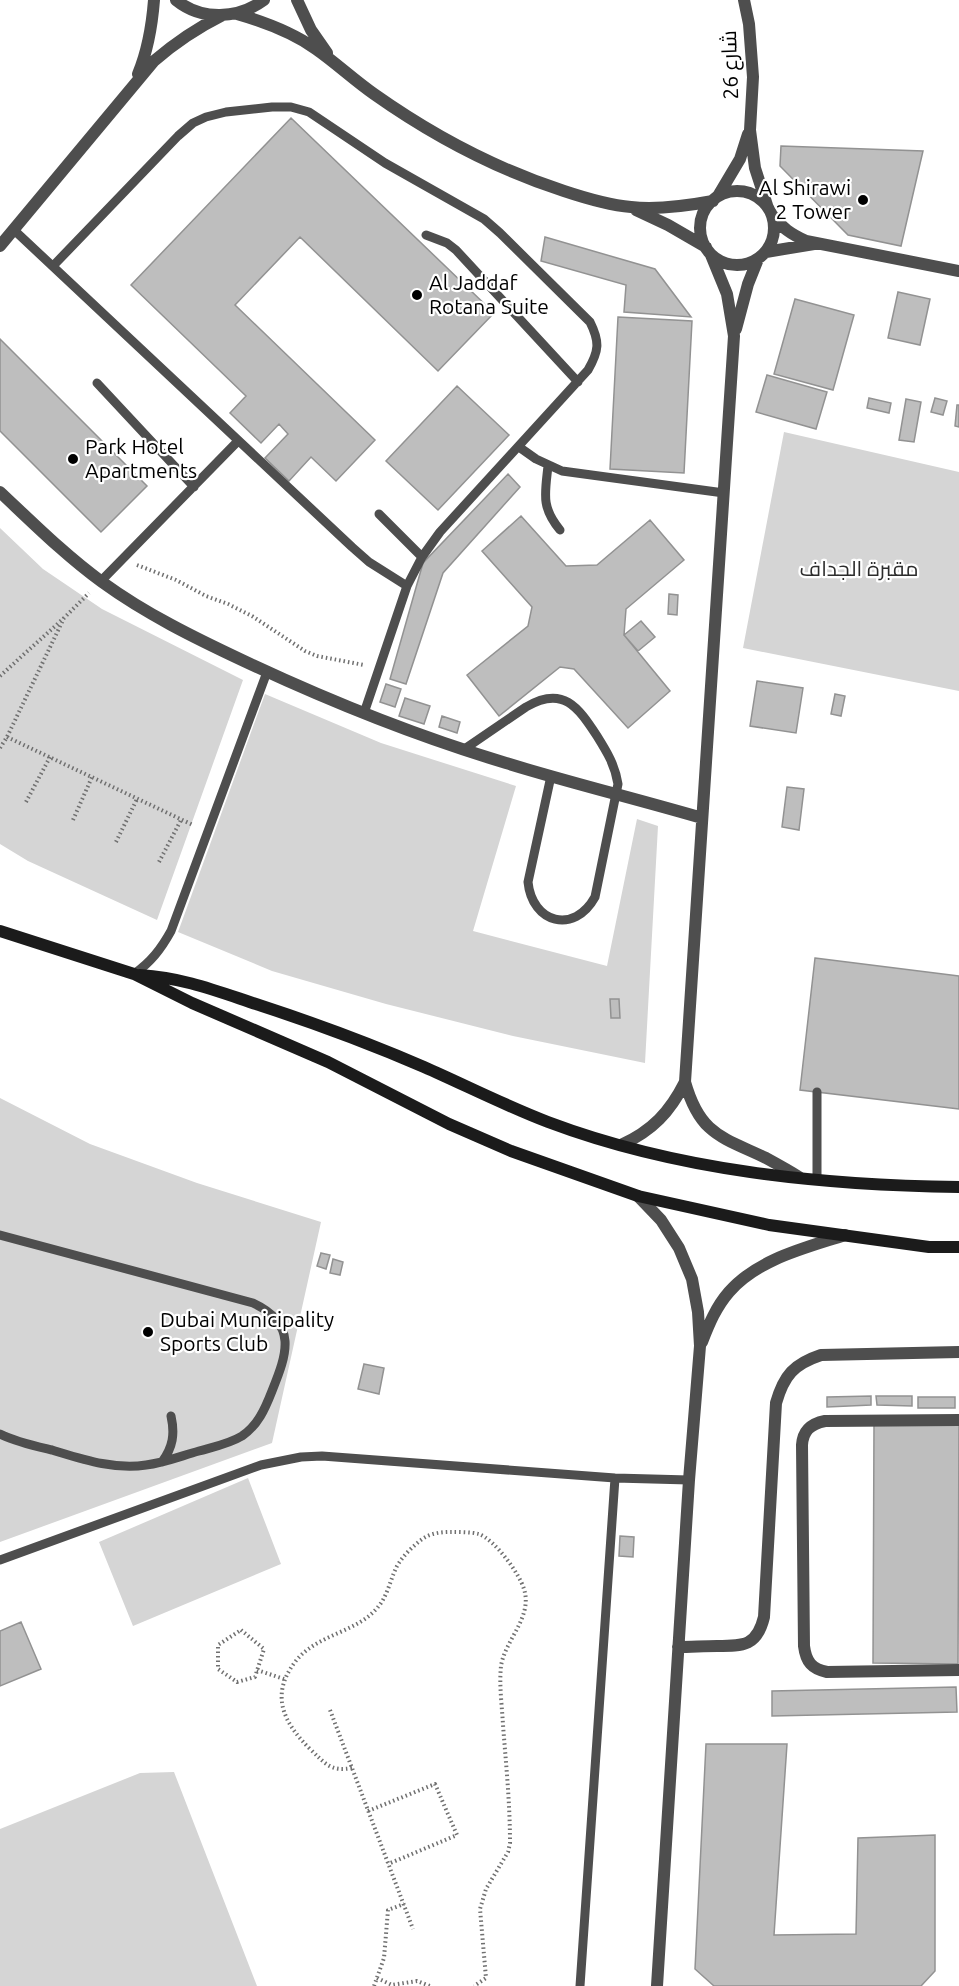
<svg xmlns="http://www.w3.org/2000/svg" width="959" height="1986" viewBox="0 0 959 1986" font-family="Ubuntu,Cairo,sans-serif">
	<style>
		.green { fill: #d5d5d5 }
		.building { fill: #bebebe; stroke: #929292; stroke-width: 1.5 }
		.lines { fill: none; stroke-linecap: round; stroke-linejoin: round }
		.path { stroke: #707070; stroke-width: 4; stroke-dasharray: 1.5 3; stroke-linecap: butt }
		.lane { stroke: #4e4e4e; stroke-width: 9 }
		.street { stroke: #4e4e4e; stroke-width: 12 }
		.secondary { stroke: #1b1b1b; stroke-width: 12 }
		.poi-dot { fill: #000; stroke: #fff; stroke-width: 2 }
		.labels { text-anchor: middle; stroke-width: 4.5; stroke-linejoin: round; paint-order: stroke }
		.street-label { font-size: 21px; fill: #000; stroke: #fff }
		.poi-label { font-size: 21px; fill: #000; stroke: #fff; text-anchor: start }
		.park-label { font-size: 21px; fill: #2c2c2c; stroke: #fff }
	</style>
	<rect width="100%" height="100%" fill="#fff"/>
	<path class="green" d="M 784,432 L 959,472 L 959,691 L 743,648 Z
		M 0,528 L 43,569 L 102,609 L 243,680 L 157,920 L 28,861 L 0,844 Z
		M 265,694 L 381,743 L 516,786 L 473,931 L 607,966 L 637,819 L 658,826 L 645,1063 L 513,1036 L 386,1004 L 272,971 L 178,932 Z
		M 0,1098 L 90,1144 L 197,1183 L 321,1222 L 272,1443 L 0,1542 Z
		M 248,1478 L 281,1564 L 133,1626 L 99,1542 Z
		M 174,1772 L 257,1986 L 0,1986 L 0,1829 L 140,1773 Z"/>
	<path class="building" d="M 291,118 L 494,313 L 438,371 L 300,237 L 235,305 L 375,440 L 336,481 L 311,457 L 289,481 L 265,458 L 288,434 L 279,424 L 261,443 L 230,413 L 246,396 L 131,285 Z
		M 781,146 L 923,151 L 901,246 L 848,235 L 780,166 Z
		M 545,237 L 655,269 L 691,317 L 624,312 L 626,285 L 541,261 Z
		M 898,292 L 930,299 L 920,345 L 888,338 Z
		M 795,299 L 854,315 L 833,390 L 774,374 Z
		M 618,317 L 692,321 L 684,473 L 610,469 Z
		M 0,339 L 147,486 L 101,532 L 0,431 Z
		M 767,375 L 827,392 L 816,429 L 756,412 Z
		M 457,386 L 509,435 L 438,510 L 386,461 Z
		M 869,398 L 891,403 L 889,413 L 867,408 Z
		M 935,398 L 947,401 L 943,415 L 931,412 Z
		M 906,399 L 921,402 L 914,442 L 899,440 Z
		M 957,405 L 959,405 L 959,427 L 955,426 Z
		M 508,474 L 520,487 L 443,573 L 406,684 L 390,679 L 423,563 Z
		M 521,516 L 566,566 L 597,565 L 650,520 L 684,560 L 626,609 L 624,635 L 670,691 L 628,728 L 574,669 L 560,667 L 499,716 L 467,675 L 528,626 L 532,607 L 482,551 Z
		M 669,594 L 678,595 L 677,615 L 668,614 Z
		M 641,621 L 655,637 L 638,651 L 624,635 Z
		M 757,681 L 803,688 L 796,733 L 750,726 Z
		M 386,684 L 401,689 L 395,707 L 380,702 Z
		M 835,694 L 845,696 L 841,716 L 831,714 Z
		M 405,698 L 430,706 L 424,724 L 399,716 Z
		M 442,716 L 460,722 L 457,733 L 439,727 Z
		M 787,787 L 804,789 L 799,830 L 782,827 Z
		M 815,958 L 959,976 L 959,1109 L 800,1090 Z
		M 610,999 L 619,999 L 620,1018 L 611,1018 Z
		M 321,1253 L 330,1255 L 326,1269 L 317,1266 Z
		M 333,1259 L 343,1262 L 340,1275 L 330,1273 Z
		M 364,1364 L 384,1368 L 379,1394 L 358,1389 Z
		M 871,1396 L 871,1405 L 827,1407 L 827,1397 Z
		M 876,1396 L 912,1396 L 912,1406 L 877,1405 Z
		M 918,1397 L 955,1397 L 955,1408 L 918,1408 Z
		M 874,1423 L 959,1424 L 958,1664 L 873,1663 Z
		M 620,1536 L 634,1537 L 633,1557 L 619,1556 Z
		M 21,1622 L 41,1669 L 0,1686 L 0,1631 Z
		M 956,1687 L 957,1712 L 772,1716 L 772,1691 Z
		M 706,1744 L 787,1744 L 774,1935 L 856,1934 L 858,1838 L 935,1835 L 935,1971 L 921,1986 L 714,1986 L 695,1969 Z"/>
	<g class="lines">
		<path class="path" d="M 137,565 L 176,580 L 206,596 L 228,604 L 252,616 L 305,651 L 317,656 L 364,665
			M 0,676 L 64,618 L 89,593
			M 7,737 L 193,825
			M 0,748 L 7,737 L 64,618
			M 26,802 L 50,757
			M 73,820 L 92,777
			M 116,842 L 137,799
			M 159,862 L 181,820
			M 241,1630 L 264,1649 L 255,1677 L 237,1682 L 218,1669 L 218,1645 Z
			M 257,1670 L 284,1679
			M 330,1710 L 413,1929
			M 352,1768 C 330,1772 325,1763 310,1749 C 283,1722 270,1695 295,1662 C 316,1634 357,1633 378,1607 C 388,1595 390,1580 397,1566 C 403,1556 412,1547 421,1540 C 430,1533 441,1532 451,1532 C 460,1532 471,1532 479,1534 C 495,1540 519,1573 524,1589 C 533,1617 505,1640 501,1666 C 499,1685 502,1706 503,1725 C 506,1764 510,1803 510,1843 L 508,1852 L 486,1889 L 480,1909 L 486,1978 L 474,1986
			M 368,1811 L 435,1784 L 457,1835 L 388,1864
			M 377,1978 L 392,1985 L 417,1981 L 430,1986
			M 374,1986 L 384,1958 L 388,1910 L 404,1904"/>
		<path class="lane" d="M 14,230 L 352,547 L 369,562 L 407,586
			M 426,235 L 447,243 L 456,250 L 578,382
			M 53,266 L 178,136 L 193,123 L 206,117 L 226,112 L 272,107 L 291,107 L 309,112 L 385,163 L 484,219 L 500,233 L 590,322 C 600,342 599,351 588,370 L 440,532 L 422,557 L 407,586 L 364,713
			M 97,383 L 194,487
			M 519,447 L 536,459 L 562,471 L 724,493
			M 548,466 C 545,494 541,507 560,530
			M 379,514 L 422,557
			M 101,581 L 238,441
			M 463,750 L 526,707 C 563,685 578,707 597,736 C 607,752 615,765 618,784 L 595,897 C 574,935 532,923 528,882 L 551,776
			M 134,974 C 151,962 161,949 171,931 L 267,672
			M 817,1092 L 817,1179
			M 0,1235 L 253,1303 C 298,1324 287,1354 272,1391 C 265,1409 258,1425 242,1436 C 229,1444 213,1447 199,1451 C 181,1456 164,1463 146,1465 C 114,1470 82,1459 52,1450 C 35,1446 16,1442 0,1434
			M 162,1462 C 173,1447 175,1434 171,1416
			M 0,1560 L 261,1465 L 301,1457 L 322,1456 L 615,1478 L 689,1480
			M 580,1986 L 615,1478"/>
		<path class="street" d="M 176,0 C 202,21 238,19 264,0
			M 297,0 L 311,30 L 327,53
			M 744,0 L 749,24 L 753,77 L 750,130 L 755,168 L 767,205
			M 237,14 C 265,22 292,32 316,49 C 336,63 354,80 374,94 C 432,135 496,169 564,191 C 585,198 608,205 631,207 C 658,210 686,206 713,201
			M 138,74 C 148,50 152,26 154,0
			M700 228a37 37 0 1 1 74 0a37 37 0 1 1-74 0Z
			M 718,196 L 740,159 L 748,134
			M 636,210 L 668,225 L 706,247
			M 772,215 C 782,228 791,234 806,241 L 959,271
			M 0,246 L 154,61 C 176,42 197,28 223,15
			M 766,252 L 814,244
			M 711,255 L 727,294 L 734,336 L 685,1082 C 700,1135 722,1137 766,1158 C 777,1164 788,1170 799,1177
			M 736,329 L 748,284 L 758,259
			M 0,492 C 33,523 65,555 102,582 C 146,614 195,638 244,661 C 329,701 416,736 506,763 C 571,783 637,799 702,818
			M 621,1145 C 652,1131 670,1112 685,1082
			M 638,1196 L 661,1220 L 679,1248 L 692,1279 L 698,1312 L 700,1346 L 689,1480 L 657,1986
			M 702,1342 C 709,1324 716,1307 729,1292 C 758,1259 805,1248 845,1235
			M 959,1420 L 825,1421 C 810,1424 803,1431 802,1445 L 804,1646 C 806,1662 812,1669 827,1672 L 959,1670
			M 678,1647 C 691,1647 704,1646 717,1646 C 744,1646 757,1646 764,1617 L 776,1403 C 784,1375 794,1364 821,1355 L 959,1352"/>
		<path class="secondary" d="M 0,931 L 134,974 L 192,1003 L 328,1062 L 449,1124 L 511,1151 L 638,1196 L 769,1225 L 929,1247 L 959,1247
			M 140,975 C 186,978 219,992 262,1006 C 317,1024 371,1044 424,1067 C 465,1085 506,1106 548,1122 C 678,1171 821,1185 959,1187"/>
	</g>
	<g class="poi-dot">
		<circle cx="863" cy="200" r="6"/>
		<circle cx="417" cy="295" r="6"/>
		<circle cx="73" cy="459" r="6"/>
		<circle cx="148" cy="1332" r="6"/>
	</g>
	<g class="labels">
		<g class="street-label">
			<text transform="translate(730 65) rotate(-92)" y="7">شارع 26</text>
		</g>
		<g class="poi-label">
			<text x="851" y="195" text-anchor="end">Al Shirawi<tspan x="851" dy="24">2 Tower</tspan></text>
			<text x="429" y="290">Al Jaddaf<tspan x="429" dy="24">Rotana Suite</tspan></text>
			<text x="85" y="454">Park Hotel<tspan x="85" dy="24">Apartments</tspan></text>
			<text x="160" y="1327">Dubai Municipality<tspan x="160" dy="24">Sports Club</tspan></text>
		</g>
		<g class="park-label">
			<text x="859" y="576">مقبرة الجداف</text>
		</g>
	</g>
</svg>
